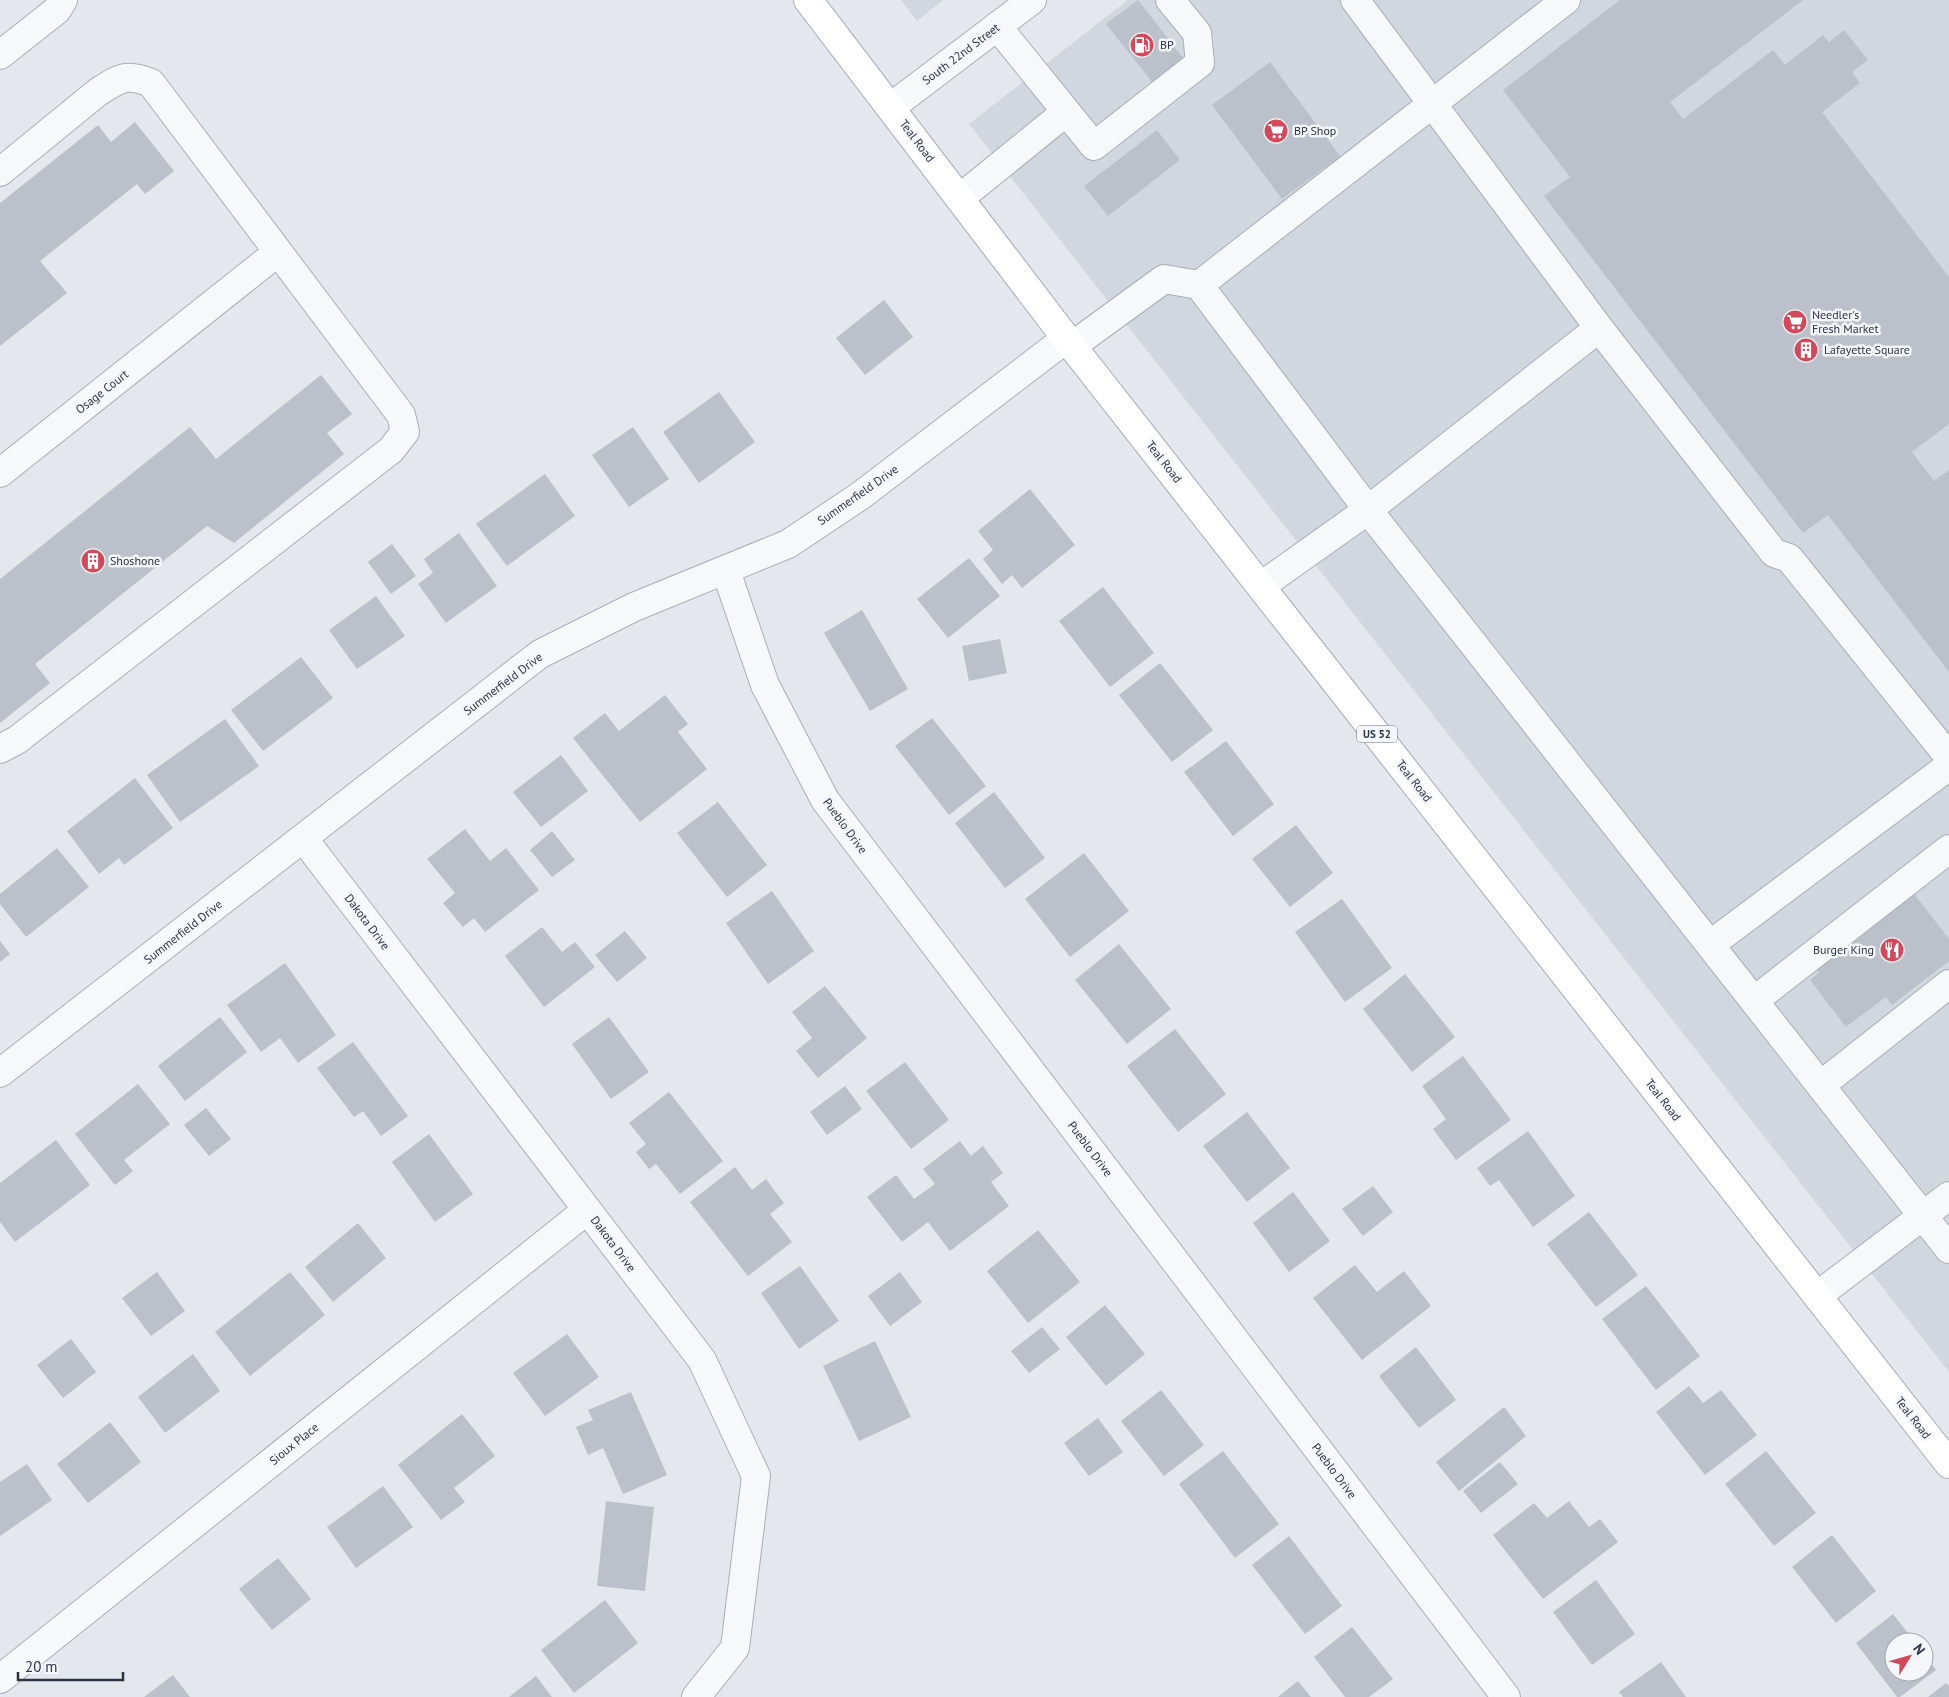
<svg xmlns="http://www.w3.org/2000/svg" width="1949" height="1697" viewBox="0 0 1949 1697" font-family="'PT Sans',sans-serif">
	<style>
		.built { fill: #d2d6de }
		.building { fill: #bbc0ca }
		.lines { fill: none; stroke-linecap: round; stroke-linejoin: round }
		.minor-casing { stroke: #a9aeb7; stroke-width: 30 }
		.major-casing { stroke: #a3abb8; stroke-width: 30 }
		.minor { stroke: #f7f8fa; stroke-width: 28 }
		.major { stroke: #fff; stroke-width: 28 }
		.labels { text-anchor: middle; stroke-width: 5; stroke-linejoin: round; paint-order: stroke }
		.shield { fill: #f4f6f9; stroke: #676e7b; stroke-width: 1 }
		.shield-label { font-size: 11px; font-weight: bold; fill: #2b3445 }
		.poi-label { font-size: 12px; fill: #2b3445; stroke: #f4f6f9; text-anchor: start }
		.street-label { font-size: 12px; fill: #2b3445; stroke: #f4f6f9 }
	</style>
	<rect width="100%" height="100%" fill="#e4e7ec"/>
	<path class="built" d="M 901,0 L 943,0 L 917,21 Z
		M 1128,0 L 1949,0 L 1949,1372 L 969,124 Z"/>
	<path class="building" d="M 1138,0 L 1187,63 L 1157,88 L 1106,24 Z
		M 1620,0 L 1803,0 L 1670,102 L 1683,119 L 1773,50 L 1785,65 L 1823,35 L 1829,42 L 1844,30 L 1868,60 L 1852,72 L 1860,83 L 1822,112 L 1949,277 L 1949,424 L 1912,452 L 1934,481 L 1949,470 L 1949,672 L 1828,515 L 1803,533 L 1544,196 L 1570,177 L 1503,90 Z
		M 1270,62 L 1340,156 L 1282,199 L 1212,105 Z
		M 135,122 L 174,171 L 145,194 L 137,184 L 40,261 L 67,293 L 0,346 L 0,203 L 98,125 L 111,142 Z
		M 1157,130 L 1180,160 L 1108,216 L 1084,186 Z
		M 884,300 L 913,337 L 865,375 L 836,338 Z
		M 321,375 L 352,414 L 327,433 L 344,454 L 234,543 L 207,526 L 35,664 L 50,683 L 0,723 L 0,579 L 190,427 L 216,459 Z
		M 719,392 L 755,442 L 699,483 L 663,432 Z
		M 633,427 L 669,479 L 629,507 L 592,455 Z
		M 545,474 L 575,516 L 507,566 L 476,524 Z
		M 1030,489 L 1075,545 L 1022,588 L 1012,575 L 1002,584 L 983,559 L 993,550 L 978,531 Z
		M 459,533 L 497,586 L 446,623 L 418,584 L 433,573 L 424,559 Z
		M 392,544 L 416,576 L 391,594 L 368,562 Z
		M 969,558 L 1000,596 L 948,638 L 917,599 Z
		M 1103,587 L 1154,653 L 1110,687 L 1059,621 Z
		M 376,596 L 405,636 L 357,669 L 329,630 Z
		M 862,610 L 908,689 L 870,711 L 824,633 Z
		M 1000,639 L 1007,673 L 969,681 L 962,646 Z
		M 301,657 L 333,698 L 263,751 L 231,710 Z
		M 1160,663 L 1213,730 L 1172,762 L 1119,695 Z
		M 665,695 L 688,724 L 678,732 L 707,769 L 640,822 L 573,738 L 605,713 L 619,731 Z
		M 932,718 L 986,786 L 949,815 L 895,746 Z
		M 225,719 L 259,766 L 180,822 L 147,775 Z
		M 1226,741 L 1274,804 L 1233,836 L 1184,772 Z
		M 561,755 L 588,791 L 541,827 L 513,792 Z
		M 135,778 L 173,828 L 124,865 L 119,858 L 99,874 L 67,831 Z
		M 994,792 L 1045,858 L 1005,888 L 955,823 Z
		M 718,802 L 767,865 L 727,897 L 677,833 Z
		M 1296,825 L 1333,873 L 1290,907 L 1252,859 Z
		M 465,829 L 490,861 L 506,848 L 539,890 L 485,932 L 474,918 L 463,927 L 443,903 L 455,893 L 427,859 Z
		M 552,831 L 575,860 L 552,877 L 530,850 Z
		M 57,848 L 89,887 L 26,937 L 0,904 L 0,894 Z
		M 1084,853 L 1129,911 L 1070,957 L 1025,899 Z
		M 772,891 L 814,951 L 768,984 L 726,923 Z
		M 1912,891 L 1949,939 L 1949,961 L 1892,1005 L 1886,997 L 1846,1027 L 1810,980 L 1819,973 L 1814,966 Z
		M 1342,899 L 1392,968 L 1345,1002 L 1295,932 Z
		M 542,927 L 562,952 L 575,942 L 595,967 L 544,1007 L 505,956 Z
		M 625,931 L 647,958 L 617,982 L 595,955 Z
		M 0,941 L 10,954 L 0,962 Z
		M 1119,944 L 1171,1009 L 1127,1044 L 1075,980 Z
		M 285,963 L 336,1035 L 298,1063 L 280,1038 L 261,1052 L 227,1005 Z
		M 1405,974 L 1455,1037 L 1412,1072 L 1363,1009 Z
		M 825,986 L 867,1038 L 818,1078 L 796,1051 L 812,1038 L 792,1012 Z
		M 220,1017 L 247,1052 L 185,1101 L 158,1066 Z
		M 609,1017 L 649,1072 L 611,1099 L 572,1044 Z
		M 1175,1029 L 1226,1094 L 1178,1132 L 1127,1066 Z
		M 353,1042 L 408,1116 L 381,1136 L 363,1111 L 354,1117 L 317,1068 Z
		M 1463,1056 L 1511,1120 L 1456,1160 L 1433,1129 L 1446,1119 L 1422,1086 Z
		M 905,1062 L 949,1120 L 911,1149 L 866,1091 Z
		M 138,1084 L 170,1124 L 124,1160 L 133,1171 L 115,1185 L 75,1134 Z
		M 845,1086 L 862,1109 L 827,1135 L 810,1112 Z
		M 669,1092 L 723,1161 L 680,1194 L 656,1164 L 649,1169 L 636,1152 L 646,1144 L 629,1123 Z
		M 206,1108 L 231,1139 L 209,1156 L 184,1125 Z
		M 1247,1112 L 1290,1168 L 1247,1202 L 1203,1146 Z
		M 1528,1131 L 1575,1196 L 1533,1227 L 1499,1180 L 1490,1186 L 1477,1168 Z
		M 429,1134 L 473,1194 L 435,1222 L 392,1162 Z
		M 56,1140 L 90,1185 L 15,1242 L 0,1222 L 0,1183 Z
		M 960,1141 L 971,1156 L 983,1146 L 1003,1173 L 991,1182 L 1009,1206 L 950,1251 L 928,1222 L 902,1242 L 867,1197 L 896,1175 L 914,1199 L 935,1184 L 923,1169 Z
		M 735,1167 L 752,1190 L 766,1179 L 784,1203 L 770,1214 L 792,1242 L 748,1276 L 690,1202 Z
		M 1373,1186 L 1393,1212 L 1363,1236 L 1342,1209 Z
		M 1293,1192 L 1330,1241 L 1289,1272 L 1253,1223 Z
		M 1589,1212 L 1638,1275 L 1596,1307 L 1547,1244 Z
		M 358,1223 L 386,1258 L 333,1302 L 305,1267 Z
		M 1038,1230 L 1080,1282 L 1028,1323 L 987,1271 Z
		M 1355,1265 L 1377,1292 L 1404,1271 L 1431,1306 L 1362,1360 L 1313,1298 Z
		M 800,1266 L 839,1321 L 799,1349 L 761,1293 Z
		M 157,1272 L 185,1311 L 151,1336 L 122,1298 Z
		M 290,1272 L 325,1315 L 250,1376 L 215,1332 Z
		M 900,1272 L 922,1302 L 890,1326 L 868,1296 Z
		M 1646,1286 L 1700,1356 L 1656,1390 L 1602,1319 Z
		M 1105,1305 L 1145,1354 L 1106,1386 L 1066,1337 Z
		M 1042,1327 L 1060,1349 L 1029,1373 L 1011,1351 Z
		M 567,1334 L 599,1377 L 545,1416 L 513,1373 Z
		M 71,1339 L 96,1372 L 63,1398 L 37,1365 Z
		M 875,1341 L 911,1417 L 859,1441 L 823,1366 Z
		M 1416,1347 L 1456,1400 L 1419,1428 L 1379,1376 Z
		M 193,1354 L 220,1391 L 165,1433 L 138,1397 Z
		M 1689,1386 L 1703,1403 L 1721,1390 L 1757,1435 L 1705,1475 L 1656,1412 Z
		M 1161,1390 L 1204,1445 L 1164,1476 L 1121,1421 Z
		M 631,1392 L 667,1475 L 623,1494 L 603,1448 L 588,1455 L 576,1427 L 593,1420 L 588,1410 Z
		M 1504,1407 L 1526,1436 L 1459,1491 L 1436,1462 Z
		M 462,1414 L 495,1456 L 454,1488 L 465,1502 L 441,1520 L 398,1465 Z
		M 1098,1418 L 1123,1452 L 1089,1476 L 1064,1443 Z
		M 110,1422 L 141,1462 L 88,1503 L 57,1464 Z
		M 1223,1451 L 1279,1524 L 1235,1558 L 1179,1484 Z
		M 1766,1451 L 1816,1513 L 1774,1546 L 1725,1484 Z
		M 1500,1462 L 1518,1484 L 1481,1513 L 1463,1491 Z
		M 27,1464 L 52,1500 L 0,1536 L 0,1482 Z
		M 383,1486 L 413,1527 L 356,1568 L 327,1527 Z
		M 606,1501 L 654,1507 L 645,1591 L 597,1586 Z
		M 1569,1501 L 1589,1527 L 1600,1519 L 1618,1542 L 1543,1599 L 1493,1535 L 1534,1503 L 1547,1518 Z
		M 1832,1535 L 1876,1591 L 1836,1623 L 1792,1567 Z
		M 1289,1536 L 1342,1606 L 1305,1634 L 1252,1565 Z
		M 278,1558 L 311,1599 L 272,1630 L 239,1589 Z
		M 1596,1580 L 1635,1634 L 1592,1665 L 1553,1612 Z
		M 605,1600 L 638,1643 L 574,1693 L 541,1650 Z
		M 1893,1614 L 1915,1642 L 1894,1642 L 1894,1672 L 1924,1672 L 1924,1654 L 1936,1670 L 1900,1697 L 1897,1697 L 1856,1643 Z
		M 1352,1627 L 1393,1679 L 1369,1697 L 1345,1697 L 1314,1657 Z
		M 1661,1662 L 1686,1697 L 1623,1697 L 1619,1692 Z
		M 173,1675 L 190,1697 L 144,1697 Z
		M 536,1676 L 552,1697 L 509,1697 Z
		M 1298,1681 L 1311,1697 L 1278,1697 Z
		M 1946,1683 L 1949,1686 L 1949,1697 L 1928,1697 Z"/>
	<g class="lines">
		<defs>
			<path id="minor" d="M 1355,0 L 1599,328 L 1774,553 L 1789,558 L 1949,757
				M 997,26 L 1094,146 L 1200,63 L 1197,33 L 1170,0
				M 0,55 L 57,10 L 63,0
				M 891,107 L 1032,0
				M 0,172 L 98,92 C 120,78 126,73 151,83 L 401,415 L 405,432 L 391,450 L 17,740 L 0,749
				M 960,198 L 1066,112
				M 1199,285 L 1368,510 L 1949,1249
				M 1072,346 L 1164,279 L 1199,285 L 1566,0
				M 0,473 L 278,252
				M 726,571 L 765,685 L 825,800 L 1506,1697
				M 1261,586 L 1368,510 L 1599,328
				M 303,838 L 702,1360 L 756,1476 L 735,1648 L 696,1697
				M 1711,944 L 1949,766
				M 1755,1000 L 1949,849
				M 0,1073 L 540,654 L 634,607 L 788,544 L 860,496 L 1067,338
				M 1821,1085 L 1949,984
				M 1817,1296 L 1949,1196
				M 0,1679 L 587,1210"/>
			<path id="major" d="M 808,0 L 1072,346 L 1949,1464"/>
		</defs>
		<use href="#minor" class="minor-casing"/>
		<use href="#major" class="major-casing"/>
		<use href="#minor" class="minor"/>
		<use href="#major" class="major"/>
	</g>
	<defs>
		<symbol id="fuel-disc" viewBox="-11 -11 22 22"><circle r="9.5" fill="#d1495b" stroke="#f4f6f9"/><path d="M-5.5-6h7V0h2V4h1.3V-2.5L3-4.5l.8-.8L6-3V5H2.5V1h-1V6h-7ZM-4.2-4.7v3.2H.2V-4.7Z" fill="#fff"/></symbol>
		<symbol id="supermarket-disc" viewBox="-11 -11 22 22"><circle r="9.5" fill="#d1495b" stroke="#f4f6f9"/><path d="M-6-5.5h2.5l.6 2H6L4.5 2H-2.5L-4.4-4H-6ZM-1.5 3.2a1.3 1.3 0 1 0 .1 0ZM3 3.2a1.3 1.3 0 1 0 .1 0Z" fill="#fff"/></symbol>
		<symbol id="building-disc" viewBox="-11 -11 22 22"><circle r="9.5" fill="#d1495b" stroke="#f4f6f9"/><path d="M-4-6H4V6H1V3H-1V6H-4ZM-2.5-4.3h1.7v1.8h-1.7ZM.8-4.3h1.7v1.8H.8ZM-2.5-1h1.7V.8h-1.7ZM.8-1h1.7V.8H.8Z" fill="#fff"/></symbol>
		<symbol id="restaurant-disc" viewBox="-11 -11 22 22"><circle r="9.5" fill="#d1495b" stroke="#f4f6f9"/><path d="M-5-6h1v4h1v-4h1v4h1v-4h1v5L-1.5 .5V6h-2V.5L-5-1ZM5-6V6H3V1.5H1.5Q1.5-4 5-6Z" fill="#fff"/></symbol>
	</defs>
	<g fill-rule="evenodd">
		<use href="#fuel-disc" x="1128" y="31" width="28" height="28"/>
		<use href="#supermarket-disc" x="1262" y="117" width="28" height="28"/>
		<use href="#supermarket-disc" x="1781" y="308" width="28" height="28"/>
		<use href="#building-disc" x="1792" y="336" width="28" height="28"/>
		<use href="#building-disc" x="79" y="547" width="28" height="28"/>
		<use href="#restaurant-disc" x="1878" y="936" width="28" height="28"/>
	</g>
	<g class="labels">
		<rect class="shield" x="1357" y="725.5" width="40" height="17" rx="4"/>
		<g class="shield-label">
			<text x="1377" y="738">US 52</text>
		</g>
		<g class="poi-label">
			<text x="1160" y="49">BP</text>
			<text x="1294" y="135">BP Shop</text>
			<text x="1812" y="319">Needler's<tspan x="1812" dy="14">Fresh Market</tspan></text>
			<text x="1824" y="354">Lafayette Square</text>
			<text x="110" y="565">Shoshone</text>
			<text x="1874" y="954" text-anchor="end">Burger King</text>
		</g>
		<g class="street-label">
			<text transform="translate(961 54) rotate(-37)" y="4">South 22nd Street</text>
			<text transform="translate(917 141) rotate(53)" y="4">Teal Road</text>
			<text transform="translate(102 392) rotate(-38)" y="4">Osage Court</text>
			<text transform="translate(1164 462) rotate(52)" y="4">Teal Road</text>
			<text transform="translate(858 495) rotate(-35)" y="4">Summerfield Drive</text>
			<text transform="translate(503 684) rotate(-37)" y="4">Summerfield Drive</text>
			<text transform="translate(1414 781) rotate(52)" y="4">Teal Road</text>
			<text transform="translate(845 826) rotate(54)" y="4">Pueblo Drive</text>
			<text transform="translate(367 922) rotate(53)" y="4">Dakota Drive</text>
			<text transform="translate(183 932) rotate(-38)" y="4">Summerfield Drive</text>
			<text transform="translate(1663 1100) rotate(52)" y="4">Teal Road</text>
			<text transform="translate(1090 1149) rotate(53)" y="4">Pueblo Drive</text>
			<text transform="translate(613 1244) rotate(53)" y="4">Dakota Drive</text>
			<text transform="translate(1913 1418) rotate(52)" y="4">Teal Road</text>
			<text transform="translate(294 1444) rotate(-39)" y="4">Sioux Place</text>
			<text transform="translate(1334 1471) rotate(53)" y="4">Pueblo Drive</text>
		</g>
	</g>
	<g transform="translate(1909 1657) rotate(53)"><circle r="24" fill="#f4f6f9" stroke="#a4a8b1"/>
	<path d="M0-4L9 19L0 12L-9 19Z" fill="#d1495b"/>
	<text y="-8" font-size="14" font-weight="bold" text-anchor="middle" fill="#2b3445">N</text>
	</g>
	<path d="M18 1672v8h105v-8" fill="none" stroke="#2b3445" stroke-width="2.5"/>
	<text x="25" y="1672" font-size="15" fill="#2b3445" stroke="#f4f6f9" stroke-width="4" paint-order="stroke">20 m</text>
</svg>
